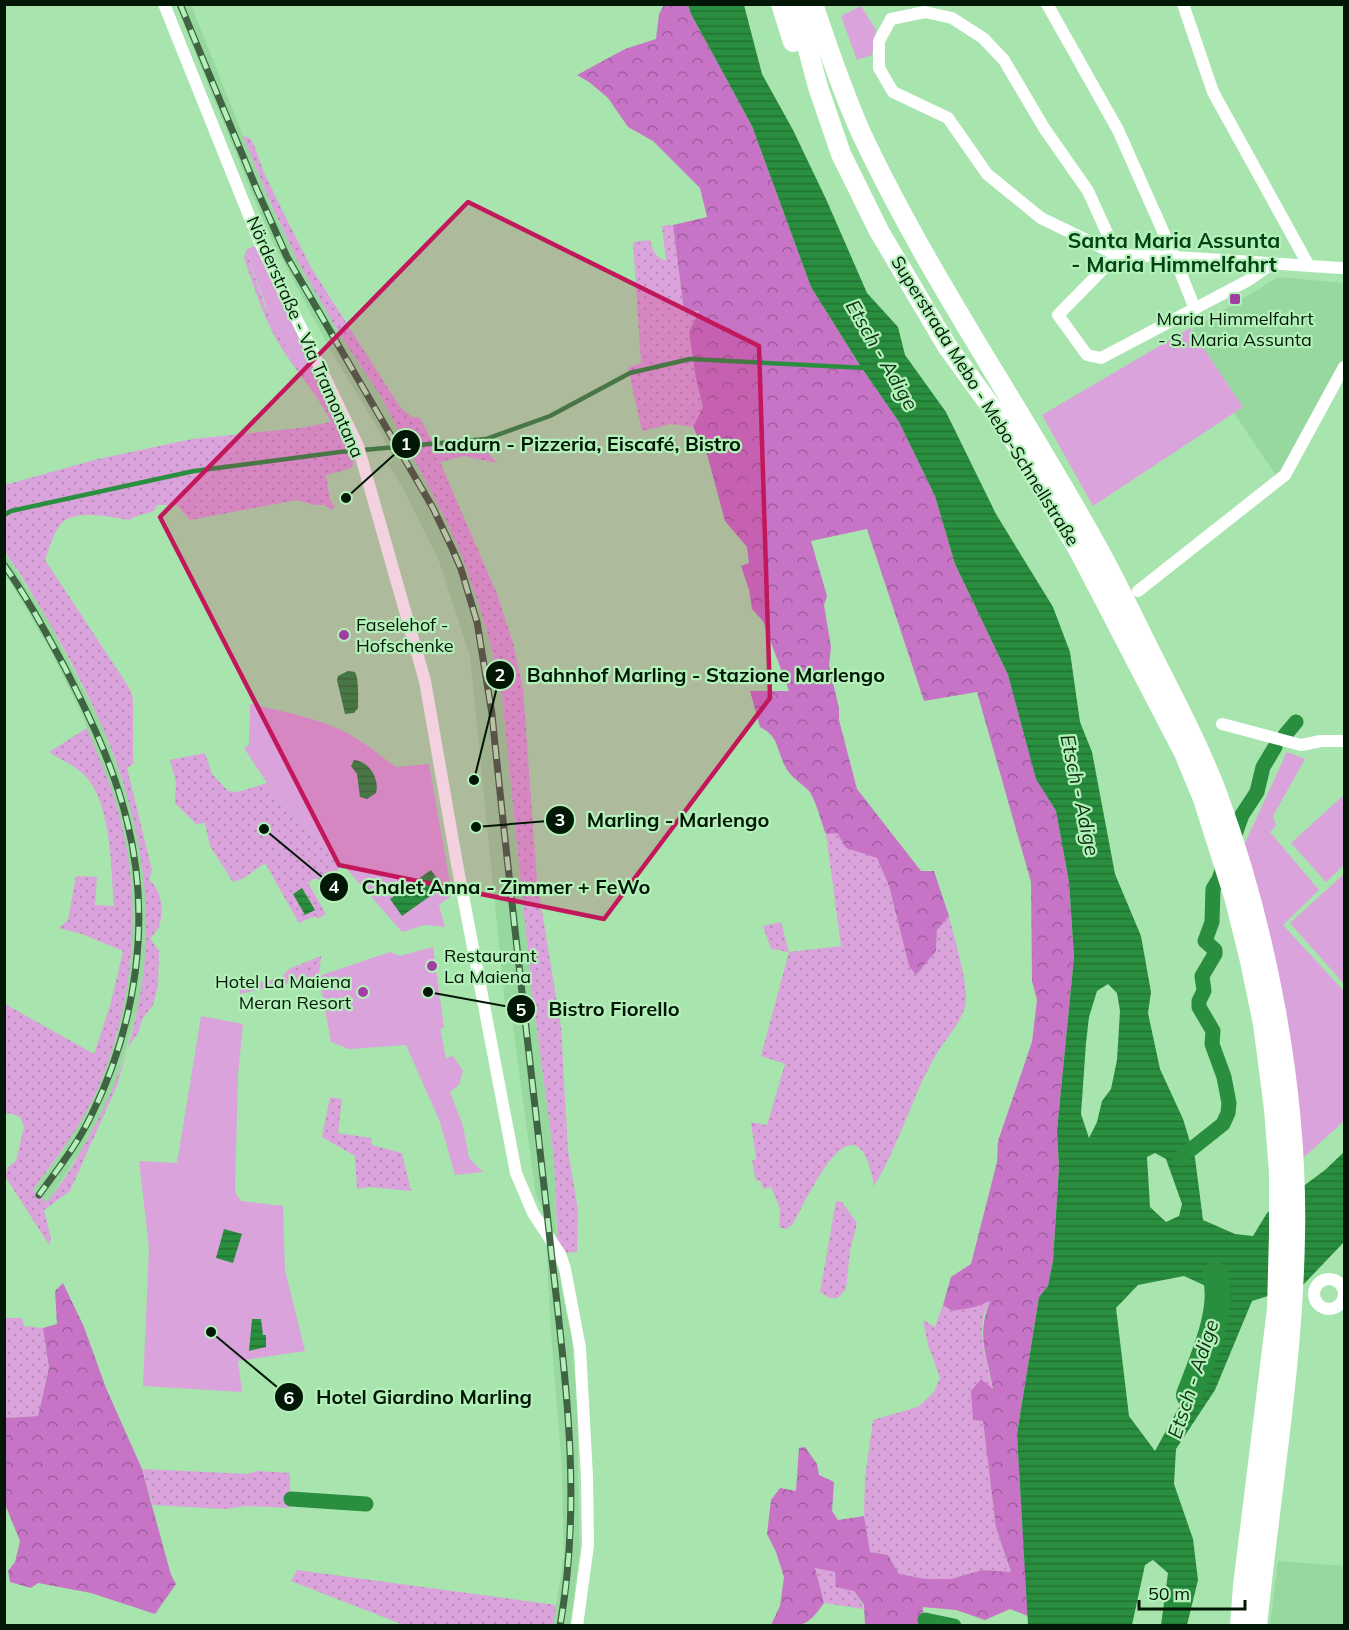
<svg xmlns="http://www.w3.org/2000/svg" width="1349" height="1630" viewBox="0 0 1349 1630" font-family="Mulish,sans-serif">
	<style>
		.built { fill: #96d89d }
		.grass { fill: url(#grass-dots) }
		.forest { fill: url(#forest-crowns) }
		.park { fill: #dba3db }
		.water { fill: url(#water-rules); fill-rule: evenodd }
		.lines { fill: none; stroke-linecap: round; stroke-linejoin: round }
		.stream { stroke: #2a8e3f; stroke-width: 4.5 }
		.canal { stroke: #2a8e3f; stroke-width: 15 }
		.river { stroke: #2a8e3f; stroke-width: 26 }
		.minor { stroke: #fff; stroke-width: 12 }
		.trunk { stroke: #fff; stroke-width: 20 }
		.rail-casing { stroke: #3f6343; stroke-width: 7 }
		.rail { stroke: #b4f1ba; stroke-width: 4.5; stroke-dasharray: 14; stroke-linecap: butt }
		.marked { fill: #c2185b; fill-opacity: 0.2; stroke: #c2185b; stroke-width: 4.5; stroke-linejoin: round }
		.poi-dot { fill: #a13ea3; stroke: #b4f1ba; stroke-width: 2 }
		.labels { text-anchor: middle; stroke-width: 4.5; stroke-linejoin: round; paint-order: stroke }
		.poi-label { font-size: 18px; fill: #021705; stroke: #b4f1ba; text-anchor: start }
		.street-label { font-size: 18px; fill: #021705; stroke: #b4f1ba }
		.water-label { font-size: 20px; font-style: italic; fill: #0c3313; stroke: #b4f1ba }
		.quarter-label { font-size: 21px; font-weight: bold; fill: #024214; stroke: #b4f1ba }
		.leader { fill: none; stroke: #021705; stroke-width: 2 }
		.callout-dot { fill: #021705; stroke: #b4f1ba; stroke-width: 2 }
		.mark-label { font-size: 18px; text-anchor: middle; font-weight: bold; fill: #fff }
		.callout-label { font-size: 20px; text-anchor: middle; font-weight: bold; fill: #021705; stroke: #b4f1ba; stroke-width: 4.5; stroke-linejoin: round; paint-order: stroke }
	</style>
	<defs>
		<pattern id="grass-dots" width="8" height="8" patternUnits="userSpaceOnUse" patternTransform="scale(1.5)"><rect width="8" height="8" fill="#dba3db"/><path d="M2 2h.1M6 6h.1" fill="none" stroke="#ba8cba" stroke-width="1.8" stroke-linecap="round"/></pattern>
		<pattern id="forest-crowns" width="20" height="18" patternUnits="userSpaceOnUse" patternTransform="scale(1.5)"><rect width="20" height="18" fill="#c774c7"/><path d="M2 6a3 3 0 1 1 6 0M12 15a3 3 0 1 1 6 0" fill="none" stroke="#9f5ea0"/></pattern>
		<pattern id="water-rules" width="6" height="5" patternUnits="userSpaceOnUse" patternTransform="scale(1.5)"><rect width="6" height="5" fill="#2a8e3f"/><path d="M0 2.5h6" fill="none" stroke="#227333"/></pattern>
	</defs>
	<rect width="100%" height="100%" fill="#a8e4ad"/>
	<path class="built" d="M 176,5 L 191,5 L 270,204 L 298,262 L 339,333 L 380,395 L 442,512 L 461,553 L 479,605 L 491,646 L 502,696 L 532,992 L 554,1158 L 556,1227 L 562,1292 L 571,1333 L 577,1407 L 580,1550 L 570,1625 L 553,1625 L 564,1555 L 563,1515 L 562,1467 L 550,1320 L 545,1213 L 536,1196 L 510,1004 L 505,1004 L 470,656 L 439,561 L 403,488 L 388,464 L 394,460 L 381,434 L 330,349 L 275,246 L 255,201 Z
		M 1278,277 L 1344,283 L 1344,367 L 1279,480 L 1234,413 L 1243,407 L 1191,330 Z
		M 4,552 L 48,620 L 103,728 L 129,801 L 136,826 L 145,881 L 147,917 L 145,964 L 141,998 L 116,1082 L 100,1118 L 84,1146 L 47,1203 L 33,1191 L 60,1154 L 96,1094 L 117,1035 L 131,960 L 132,915 L 128,859 L 120,817 L 82,714 L 47,644 L 5,573 Z
		M 1278,1561 L 1344,1566 L 1344,1625 L 1270,1625 Z"/>
	<path class="grass" d="M 243,136 L 250,138 L 254,145 L 264,173 L 288,222 L 312,269 L 400,407 L 412,417 L 420,418 L 433,443 L 481,439 L 484,448 L 497,463 L 464,456 L 440,462 L 497,594 L 513,643 L 523,689 L 537,881 L 561,1027 L 568,1150 L 578,1210 L 577,1252 L 558,1253 L 554,1158 L 532,992 L 502,696 L 491,646 L 479,605 L 461,553 L 442,512 L 380,395 L 339,333 L 298,262 L 270,202 Z
		M 673,225 L 684,311 L 699,310 L 689,332 L 696,379 L 703,407 L 693,427 L 671,424 L 642,431 L 628,368 L 641,363 L 633,242 L 650,240 C 653,251 656,258 666,261 L 662,226 Z
		M 246,250 L 265,307 L 338,421 L 341,420 C 346,434 357,453 352,468 L 326,475 L 330,500 L 335,507 L 332,510 L 325,505 L 314,505 L 297,500 L 190,520 L 177,505 L 157,505 L 154,511 L 137,516 L 129,520 C 111,517 73,508 60,525 C 53,534 49,549 45,560 L 130,689 L 133,699 L 133,764 L 127,768 L 152,870 L 149,880 C 162,890 164,912 159,927 C 157,931 152,936 150,939 L 159,951 L 158,986 L 153,1005 L 143,1018 L 138,1033 L 127,1049 L 118,1083 L 70,1191 L 44,1210 L 51,1238 L 49,1245 L 5,1176 L 8,1167 L 16,1161 L 24,1127 L 20,1117 L 9,1113 L 5,1114 L 5,1004 L 94,1054 L 110,1006 L 123,951 L 82,934 L 59,928 L 68,920 L 76,876 L 97,877 L 95,905 L 114,906 C 111,868 112,798 81,772 C 72,764 59,759 49,752 L 87,728 C 98,757 113,787 120,818 C 141,898 135,987 107,1065 C 103,1075 100,1085 95,1095 C 79,1129 55,1160 33,1190 L 47,1202 C 63,1183 76,1160 88,1138 C 173,989 159,835 83,686 C 68,657 53,627 35,599 C 29,589 23,578 16,568 C 13,563 8,558 6,553 C 1,543 5,499 5,485 L 98,459 L 192,439 L 300,428 L 331,422 C 319,397 300,376 284,352 C 265,323 255,290 244,258 Z
		M 205,753 L 212,774 L 228,791 L 238,792 L 267,783 L 300,822 L 324,843 L 341,864 L 330,884 L 315,878 L 308,883 L 326,914 L 318,919 L 315,916 L 299,923 L 265,863 L 244,878 L 233,882 L 210,846 L 205,823 L 196,824 L 175,803 L 176,782 L 170,760 Z
		M 837,833 L 846,848 L 877,857 L 889,886 L 909,966 L 916,975 L 936,951 L 937,930 L 949,916 C 954,938 970,987 965,1006 C 960,1025 946,1038 937,1053 C 912,1095 900,1144 874,1186 C 857,1088 810,1193 793,1224 L 786,1229 L 779,1227 L 780,1209 L 771,1187 L 763,1189 L 760,1180 L 756,1181 L 752,1161 L 756,1159 L 751,1122 L 767,1125 L 785,1064 L 761,1056 L 789,952 L 771,949 L 763,926 L 781,922 L 789,952 L 841,946 L 826,834 Z
		M 321,956 L 319,976 L 240,994 L 240,987 L 282,977 L 289,969 Z
		M 330,1097 L 342,1099 L 338,1133 L 371,1138 L 372,1145 L 402,1153 L 411,1191 L 370,1187 L 357,1189 L 355,1156 L 322,1137 Z
		M 836,1201 L 842,1202 L 857,1223 L 850,1251 L 846,1289 L 838,1298 L 829,1298 L 820,1292 Z
		M 990,1300 C 988,1306 984,1312 983,1318 C 979,1342 989,1367 993,1391 L 973,1420 L 983,1420 L 996,1528 L 1011,1573 L 982,1570 L 951,1579 L 926,1579 L 899,1574 L 888,1555 L 870,1552 L 864,1516 L 865,1477 L 873,1420 L 918,1407 L 934,1392 L 940,1378 L 928,1345 L 923,1320 L 935,1327 L 943,1305 L 952,1311 Z
		M 4,1318 L 22,1318 L 24,1326 L 43,1328 L 49,1368 L 38,1416 L 5,1418 Z
		M 142,1469 L 248,1474 L 256,1471 L 290,1473 L 290,1508 L 247,1506 L 225,1509 L 153,1505 Z
		M 815,1568 C 821,1569 828,1569 834,1571 C 843,1575 862,1600 864,1609 L 824,1603 Z
		M 297,1570 L 556,1605 L 553,1625 L 404,1625 L 291,1581 Z"/>
	<path class="forest" d="M 664,5 L 688,5 L 691,14 L 752,126 L 811,287 L 861,367 L 899,422 L 935,496 L 955,564 L 1008,675 L 1036,778 L 1056,811 L 1069,882 L 1074,957 L 1057,1131 L 1059,1167 L 1053,1261 L 1048,1286 L 1039,1297 L 1017,1434 L 1028,1616 L 1010,1609 L 985,1620 L 956,1610 L 923,1607 L 922,1625 L 865,1625 L 864,1605 L 854,1591 L 836,1587 L 835,1572 L 815,1568 L 824,1603 C 805,1630 802,1625 771,1625 L 780,1606 L 784,1577 L 776,1552 L 767,1534 L 771,1500 L 780,1488 L 796,1491 L 799,1448 L 805,1447 L 817,1464 L 819,1475 L 834,1482 L 832,1511 L 838,1520 L 864,1516 L 870,1552 L 888,1555 L 899,1574 L 926,1579 L 951,1579 L 982,1570 L 1011,1572 L 996,1528 L 983,1421 L 973,1420 L 971,1391 L 981,1379 L 993,1389 C 987,1354 976,1337 990,1301 L 975,1307 L 952,1311 L 943,1305 L 951,1277 L 971,1264 L 997,1162 L 998,1141 L 1032,1042 L 1037,1000 L 1032,981 L 1031,882 L 977,692 L 924,701 L 867,529 L 811,541 L 827,596 L 824,605 L 831,647 L 829,666 L 839,708 L 839,720 L 857,789 L 921,871 L 934,871 L 949,916 L 937,930 L 936,951 L 916,975 L 909,966 L 889,886 L 877,858 L 846,848 L 837,833 L 826,834 C 821,822 816,799 808,790 C 800,782 789,776 785,766 C 776,748 779,737 760,727 L 750,691 L 789,691 L 763,621 L 752,609 L 749,590 L 741,566 L 749,563 L 747,547 L 725,521 L 707,454 L 693,427 L 703,407 L 696,379 L 689,332 L 699,311 L 684,311 L 673,225 L 707,217 L 700,188 L 653,141 L 628,127 L 608,98 L 589,82 L 577,75 L 625,49 L 656,39 L 659,14 Z
		M 63,1283 L 84,1327 L 106,1388 L 142,1469 L 171,1575 L 176,1584 L 155,1614 L 91,1593 L 38,1583 L 31,1588 L 10,1582 L 8,1571 L 15,1562 L 20,1541 L 5,1504 L 5,1418 L 38,1416 L 49,1368 L 43,1328 L 57,1324 L 55,1291 Z"/>
	<path class="park" d="M 861,6 L 876,30 L 872,55 L 857,60 L 841,16 Z
		M 255,246 L 329,402 L 341,420 L 338,421 L 293,359 L 272,323 L 246,250 Z
		M 1190,328 L 1243,407 L 1093,506 L 1042,415 Z
		M 250,704 C 281,711 316,717 345,732 C 363,741 379,755 396,767 L 429,764 L 452,895 L 439,905 L 445,927 L 425,925 L 402,932 L 324,843 L 300,822 L 267,783 L 244,748 L 249,745 Z
		M 1287,752 L 1305,759 L 1273,816 L 1276,826 L 1270,832 L 1319,890 L 1283,925 L 1344,991 L 1344,1121 L 1301,1160 L 1244,845 Z
		M 1344,795 L 1344,865 L 1326,882 L 1291,843 Z
		M 1344,874 L 1344,984 L 1290,923 Z
		M 433,947 L 444,1028 L 440,1029 L 446,1058 L 453,1056 L 463,1071 L 459,1085 L 450,1092 L 463,1126 L 469,1158 L 483,1172 L 455,1175 L 440,1122 L 406,1045 L 349,1049 L 331,1042 L 319,976 L 390,952 L 400,956 Z
		M 201,1016 L 243,1024 L 238,1075 L 235,1192 L 241,1201 L 283,1206 L 285,1270 L 305,1351 L 238,1361 L 242,1392 L 143,1386 L 149,1248 L 139,1161 L 177,1163 Z"/>
	<path class="water" d="M 688,5 L 744,5 L 762,74 L 793,130 L 826,199 L 867,293 L 898,327 L 905,355 L 946,412 L 996,514 L 1053,607 L 1070,652 L 1080,722 L 1092,752 L 1115,874 L 1141,936 L 1151,992 L 1148,1013 L 1160,1069 L 1183,1119 L 1195,1158 L 1203,1220 L 1235,1234 L 1253,1236 L 1267,1213 L 1325,1170 L 1344,1152 L 1344,1242 L 1303,1285 L 1252,1301 L 1215,1390 L 1176,1449 L 1174,1484 L 1193,1539 L 1198,1580 L 1187,1625 L 1161,1625 L 1168,1573 L 1153,1560 L 1145,1565 L 1132,1625 L 1028,1625 L 1017,1434 L 1039,1297 L 1048,1286 L 1053,1261 L 1059,1167 L 1057,1131 L 1074,957 L 1069,882 L 1056,811 L 1036,779 L 1008,675 L 955,564 L 935,496 L 899,422 L 861,367 L 811,287 L 752,126 L 691,14 ZM 1108,984 L 1117,993 L 1120,1011 L 1117,1060 L 1111,1089 L 1102,1101 L 1097,1122 L 1089,1138 L 1081,1114 L 1086,1043 L 1089,1017 L 1097,991 ZM 1155,1153 L 1166,1159 L 1182,1204 L 1179,1216 L 1166,1222 L 1150,1207 L 1147,1157 ZM 1184,1276 L 1208,1287 L 1219,1316 L 1196,1376 L 1155,1451 L 1129,1416 L 1116,1308 L 1138,1285 Z
		M 348,671 L 355,672 C 359,679 358,699 358,708 L 354,713 L 345,714 L 337,680 L 338,676 Z
		M 354,760 C 369,761 380,779 376,793 L 367,799 L 360,797 L 357,774 L 351,766 Z
		M 431,870 L 443,887 L 402,916 L 390,899 Z
		M 302,888 L 315,910 L 305,915 L 293,894 Z
		M 224,1229 L 242,1234 L 233,1263 L 216,1258 Z
		M 252,1319 L 261,1319 L 263,1335 L 266,1335 L 266,1347 L 249,1351 Z"/>
	<g class="lines">
		<path class="stream" d="M 4,515 L 11,511 L 194,471 L 340,452 L 486,439 L 550,416 L 630,373 L 690,359 L 866,368"/>
		<path class="canal" d="M 1285,735 L 1296,722
			M 1179,1159 L 1223,1124 L 1228,1113 L 1229,1103 L 1224,1077 L 1212,1044 L 1213,1031 L 1199,1007 L 1199,1001 L 1204,991 L 1202,976 L 1215,954 L 1215,950 L 1205,941 L 1212,922 L 1213,889 L 1219,879 L 1242,815 L 1257,792 L 1263,767 L 1275,747
			M 291,1499 L 366,1504
			M 925,1620 L 954,1626"/>
		<path class="river" d="M 1189,1395 C 1201,1362 1226,1309 1215,1275"/>
		<path class="minor" d="M 164,4 L 260,243 L 358,446 L 425,681 L 457,864 L 516,1173 L 533,1213 L 560,1254 L 565,1269 L 580,1348 L 587,1477 L 588,1545 L 577,1626
			M 1047,4 L 1118,130 L 1174,256 L 1195,309
			M 1183,4 L 1213,92 L 1309,266
			M 925,12 L 952,18 L 983,38 L 1004,60 L 1044,128 L 1088,191 L 1117,255 L 1041,218 L 987,174 L 948,118 L 893,92 L 879,68 L 879,41 L 891,19 Z
			M 1273,263 L 1247,281 L 1101,358 L 1087,355 L 1058,315 L 1117,255 C 1193,256 1268,264 1344,268
			M 1138,591 L 1285,475 L 1344,367
			M 1222,724 L 1301,745 L 1321,741 L 1344,741
			M1314 1294a15 15 0 1 1 30 0a15 15 0 1 1-30 0Z"/>
		<path class="trunk" d="M 781,4 L 793,42
			M 796,4 L 818,87 L 841,154 L 879,231 L 947,346 L 1008,430 L 1079,551 L 1184,753 L 1203,799 L 1235,900 L 1250,961 L 1263,1024 L 1274,1109 L 1279,1172 L 1279,1235 L 1277,1309 L 1243,1586 L 1240,1626
			M 813,4 C 828,48 843,93 862,135 C 929,277 1019,406 1095,543 C 1115,578 1132,615 1150,651 C 1174,698 1198,744 1217,793 C 1267,928 1298,1092 1295,1236 C 1293,1366 1270,1496 1257,1626"/>
		<defs>
			<path id="rail" d="M 180,4 L 257,190 L 287,257 L 433,508 L 452,548 L 461,569 L 477,622 L 492,714 C 509,886 530,1059 549,1231 C 563,1366 584,1490 560,1626
				M 4,565 C 27,597 45,631 64,666 C 89,715 114,767 127,821 C 152,920 136,1026 91,1116 C 77,1145 57,1170 39,1195"/>
		</defs>
		<use href="#rail" class="rail-casing"/>
		<use href="#rail" class="rail"/>
	</g>
	<path class="marked" d="M 468,202 L 759,346 L 770,698 L 604,919 L 339,865 L 160,517 Z"/>
	<g class="poi-dot">
		<rect x="1229" y="293" width="12" height="12" rx="3"/>
		<circle cx="344" cy="635" r="6"/>
		<circle cx="432" cy="966" r="6"/>
		<circle cx="363" cy="992" r="6"/>
	</g>
	<g class="labels">
		<g class="poi-label">
			<text x="1235" y="325" text-anchor="middle">Maria Himmelfahrt<tspan x="1235" dy="21">- S. Maria Assunta</tspan></text>
			<text x="356" y="631">Faselehof -<tspan x="356" dy="21">Hofschenke</tspan></text>
			<text x="444" y="962">Restaurant<tspan x="444" dy="21">La Maiena</tspan></text>
			<text x="351" y="988" text-anchor="end">Hotel La Maiena<tspan x="351" dy="21">Meran Resort</tspan></text>
		</g>
		<g class="street-label">
			<text transform="translate(305 337) rotate(66)" y="6">Nörderstraße - Via Tramontana</text>
			<text transform="translate(985 401) rotate(58)" y="6">Superstrada Mebo - Mebo-Schnellstraße</text>
		</g>
		<g class="water-label">
			<text transform="translate(882 355) rotate(60)" y="7">Etsch - Adige</text>
			<text transform="translate(1080 795) rotate(78)" y="7">Etsch - Adige</text>
			<text transform="translate(1193 1379) rotate(-72)" y="7">Etsch - Adige</text>
		</g>
		<g class="quarter-label">
			<text x="1174" y="248">Santa Maria Assunta<tspan x="1174" dy="24">- Maria Himmelfahrt</tspan></text>
		</g>
	</g>
	<path class="leader" d="M346 498L406 444M474 780L500 675M476 827L560 820M264 829L334 887M428 992L521 1009M211 1332L289 1397"/>
	<g class="callout-dot">
		<circle cx="346" cy="498" r="6"/>
		<circle cx="474" cy="780" r="6"/>
		<circle cx="476" cy="827" r="6"/>
		<circle cx="264" cy="829" r="6"/>
		<circle cx="428" cy="992" r="6"/>
		<circle cx="211" cy="1332" r="6"/>
		<circle cx="406" cy="444" r="15"/>
		<circle cx="500" cy="675" r="15"/>
		<circle cx="560" cy="820" r="15"/>
		<circle cx="334" cy="887" r="15"/>
		<circle cx="521" cy="1009" r="15"/>
		<circle cx="289" cy="1397" r="15"/>
	</g>
	<g class="mark-label">
		<text x="406" y="450">1</text>
		<text x="500" y="681">2</text>
		<text x="560" y="826">3</text>
		<text x="334" y="893">4</text>
		<text x="521" y="1016">5</text>
		<text x="289" y="1404">6</text>
	</g>
	<g class="callout-label">
		<text x="587" y="451">Ladurn - Pizzeria, Eiscafé, Bistro</text>
		<text x="706" y="682">Bahnhof Marling - Stazione Marlengo</text>
		<text x="678" y="827">Marling - Marlengo</text>
		<text x="506" y="894">Chalet Anna - Zimmer + FeWo</text>
		<text x="614" y="1016">Bistro Fiorello</text>
		<text x="424" y="1404">Hotel Giardino Marling</text>
	</g>
	<rect width="1349" height="1630" fill="none" stroke="#021705" stroke-width="12"/>
	<path d="M1139 1600v9h106v-9" fill="none" stroke="#021705" stroke-width="3"/>
	<text x="1148" y="1600" font-size="18" fill="#021705" stroke="#b4f1ba" stroke-width="4.5" paint-order="stroke">50 m</text>
</svg>
